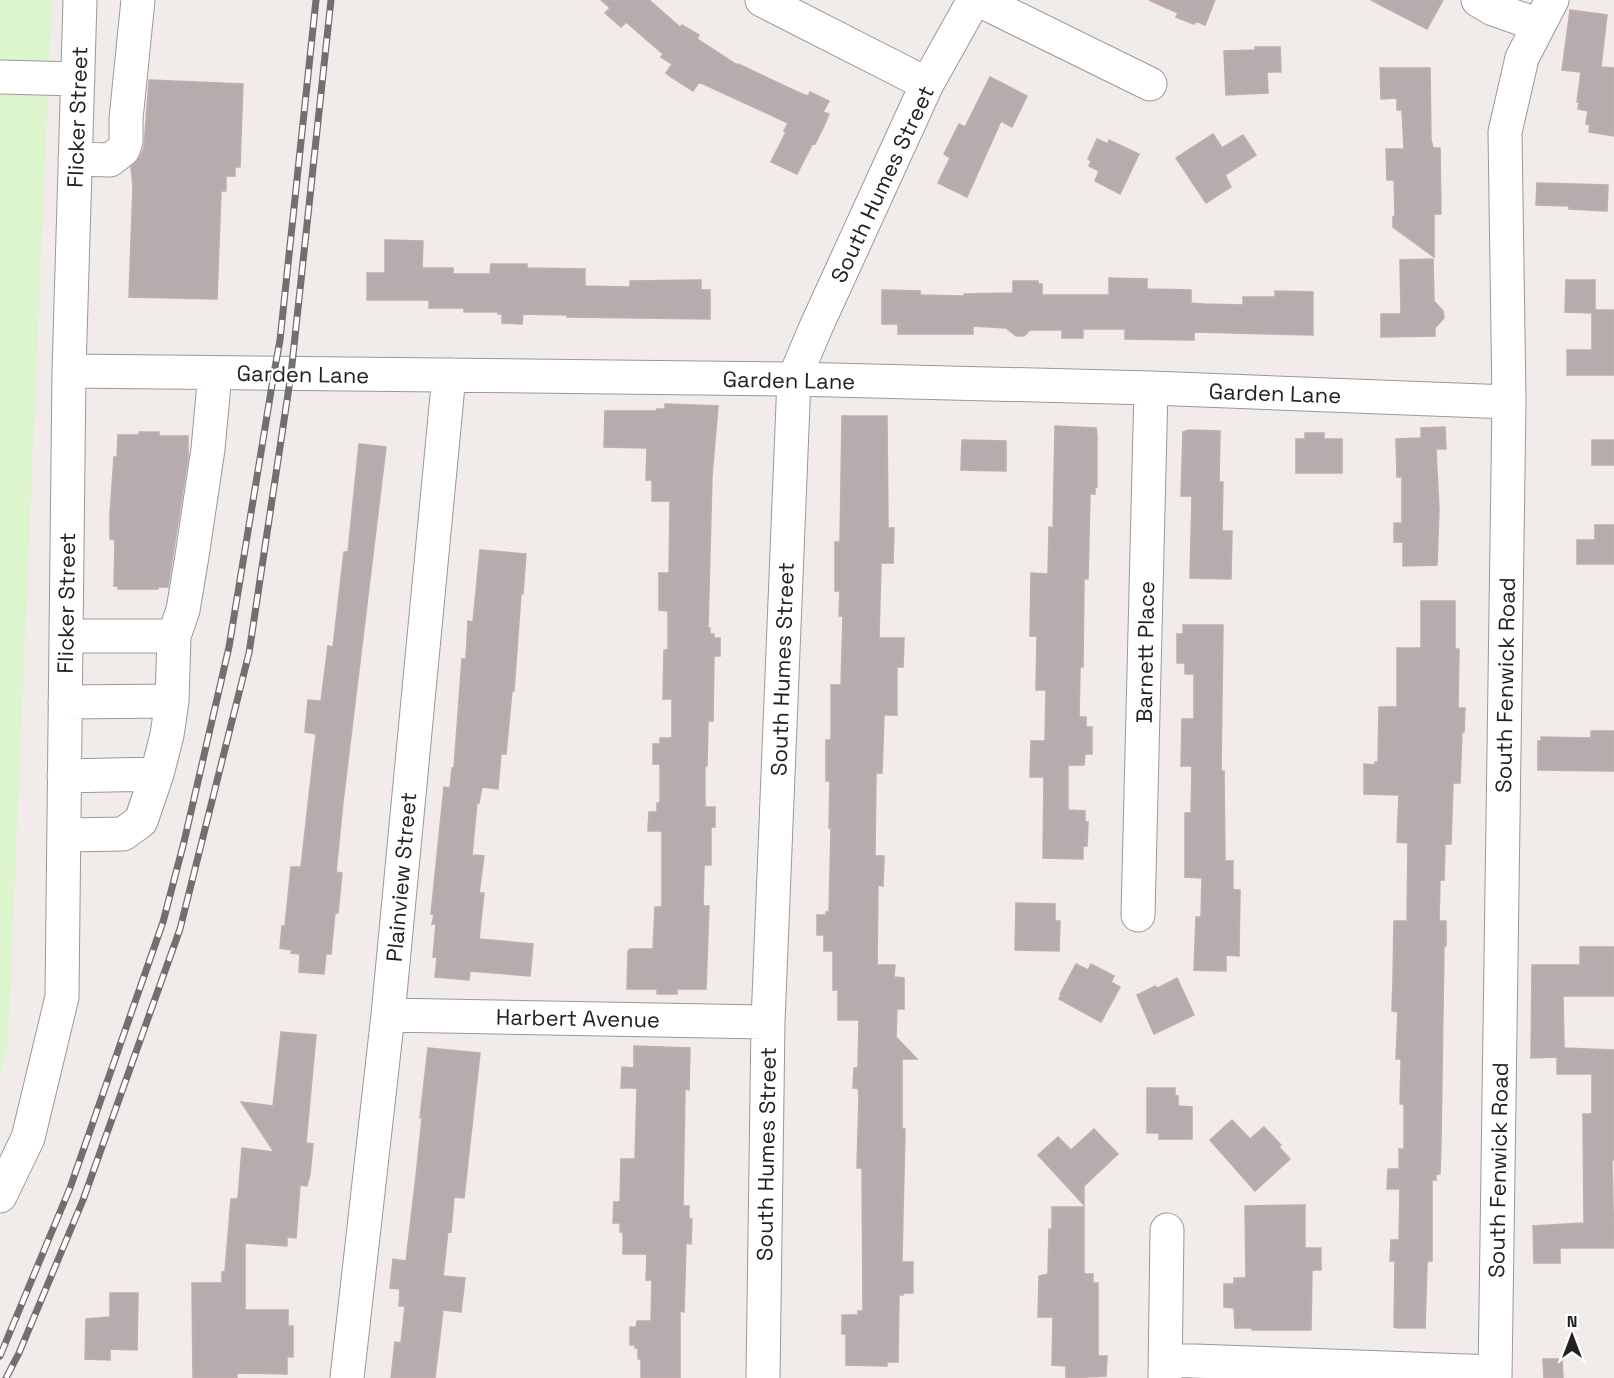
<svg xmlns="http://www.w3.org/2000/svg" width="1614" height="1378" viewBox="0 0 1614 1378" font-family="'Space Grotesk',sans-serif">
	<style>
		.park { fill: #ddf5cd }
		.building { fill: #b6acad; stroke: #c1adae; stroke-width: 1.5 }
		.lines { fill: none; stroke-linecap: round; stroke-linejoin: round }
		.minor-casing { stroke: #999; stroke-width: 35 }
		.minor { stroke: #fff; stroke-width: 33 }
		.rail-casing { stroke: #707070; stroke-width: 7 }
		.rail { stroke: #fff; stroke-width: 4.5; stroke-dasharray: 14; stroke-linecap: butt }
		.labels { text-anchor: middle; stroke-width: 5; stroke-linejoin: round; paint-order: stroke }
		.street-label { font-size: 22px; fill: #222; stroke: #fff }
	</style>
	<rect width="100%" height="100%" fill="#f1ebea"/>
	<path class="park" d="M 0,0 L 52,0 L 8,1046 L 0,1076 Z"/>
	<path class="building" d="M 601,0 L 649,0 L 680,27 L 682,25 L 699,35 L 697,39 L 737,65 L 738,64 L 802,94 L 808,96 L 810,92 L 829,101 L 823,112 L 829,114 L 824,126 L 815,144 L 813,143 L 797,174 L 771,162 L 786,132 L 784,131 L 788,123 L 699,82 L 693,91 L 671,77 L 666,73 L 672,64 L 661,57 L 663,54 L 626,22 L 621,27 L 605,13 L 610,8 Z
		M 1149,0 L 1215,0 L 1205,25 L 1196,21 L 1194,24 L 1176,17 L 1178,13 Z
		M 1371,0 L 1443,0 L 1427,29 Z
		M 1570,10 L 1607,15 L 1601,67 L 1614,68 L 1614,136 L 1589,132 L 1590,125 L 1586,124 L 1588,111 L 1578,109 L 1579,102 L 1577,102 L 1581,72 L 1562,70 Z
		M 1255,47 L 1280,47 L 1281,72 L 1267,72 L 1268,93 L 1226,95 L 1224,51 L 1255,50 Z
		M 1380,68 L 1430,68 L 1431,140 L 1433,148 L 1440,148 L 1441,214 L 1434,214 L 1434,257 L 1393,227 L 1393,217 L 1395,215 L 1394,180 L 1387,180 L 1386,149 L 1404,149 L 1402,110 L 1397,110 L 1397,98 L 1381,99 Z
		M 990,77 L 1027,96 L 1012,127 L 1001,121 L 967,197 L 938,183 L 950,158 L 944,154 L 959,124 L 965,127 Z
		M 149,80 L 243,84 L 240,167 L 235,167 L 235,176 L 226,176 L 226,191 L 221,191 L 217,299 L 129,297 L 133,186 L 131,167 L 140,157 L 144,148 Z
		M 1213,134 L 1222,148 L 1243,135 L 1256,155 L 1225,175 L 1231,187 L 1206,203 L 1176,158 Z
		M 1097,139 L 1108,144 L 1109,140 L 1139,154 L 1120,194 L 1095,181 L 1099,171 L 1089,166 L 1091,161 L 1088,159 Z
		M 1537,183 L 1608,185 L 1607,211 L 1569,209 L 1569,206 L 1536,205 Z
		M 385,240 L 423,241 L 422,268 L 453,268 L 453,274 L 490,274 L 491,264 L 527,264 L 527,268 L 585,269 L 585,286 L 630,287 L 630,281 L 701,280 L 701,290 L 710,290 L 710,319 L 567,317 L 567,315 L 523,314 L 522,324 L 502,323 L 502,314 L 498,314 L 498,312 L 464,312 L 464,308 L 429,308 L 429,300 L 367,300 L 367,273 L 385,273 Z
		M 1433,259 L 1434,301 L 1443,311 L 1444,318 L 1435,328 L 1435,336 L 1381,337 L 1381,314 L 1401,314 L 1400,260 Z
		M 1109,278 L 1147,279 L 1147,289 L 1191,290 L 1191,303 L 1203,304 L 1243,305 L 1243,297 L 1275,297 L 1275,291 L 1313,292 L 1313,335 L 1194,332 L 1194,340 L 1125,339 L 1125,329 L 1083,329 L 1083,338 L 1062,338 L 1062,330 L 1030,330 L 1024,336 L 1016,336 L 1006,328 L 973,326 L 973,334 L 898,334 L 898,324 L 882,324 L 882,290 L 920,291 L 920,295 L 964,296 L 964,294 L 1013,293 L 1013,281 L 1038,281 L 1038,284 L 1042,284 L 1042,295 L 1109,295 Z
		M 1566,280 L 1595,280 L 1595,310 L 1614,310 L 1614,375 L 1567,375 L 1567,350 L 1592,350 L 1592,313 L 1565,312 Z
		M 665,404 L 718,406 L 712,476 L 708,628 L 710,628 L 710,634 L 714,634 L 714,638 L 720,638 L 720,656 L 714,656 L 713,721 L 708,721 L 707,766 L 705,766 L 705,807 L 715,807 L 715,827 L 711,827 L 711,865 L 704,865 L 703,906 L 709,906 L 706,989 L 677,989 L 677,994 L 657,994 L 657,989 L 627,989 L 628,951 L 630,949 L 653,949 L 655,907 L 661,907 L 662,904 L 662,831 L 648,831 L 649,812 L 657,812 L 657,803 L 660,803 L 660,764 L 653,764 L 653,744 L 660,744 L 660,738 L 672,738 L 672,699 L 663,699 L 664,650 L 668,650 L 668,611 L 659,610 L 659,573 L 669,573 L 670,501 L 652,501 L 652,480 L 646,480 L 647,448 L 604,447 L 605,411 L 656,411 L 657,409 L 665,409 Z
		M 842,416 L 887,416 L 888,528 L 894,528 L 893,563 L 881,563 L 879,638 L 904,638 L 903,667 L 897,667 L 897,715 L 884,715 L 882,773 L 876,773 L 875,856 L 884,856 L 883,886 L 878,885 L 877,965 L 895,965 L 894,977 L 904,978 L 904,1009 L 897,1009 L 896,1037 L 917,1059 L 902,1059 L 902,1129 L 905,1129 L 902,1258 L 902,1262 L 913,1262 L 913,1293 L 903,1293 L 903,1295 L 899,1295 L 898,1362 L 887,1362 L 887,1366 L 846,1365 L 846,1334 L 842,1334 L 842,1315 L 858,1315 L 858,1311 L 863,1311 L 862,1168 L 857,1168 L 859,1096 L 858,1088 L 853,1088 L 854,1068 L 858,1068 L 859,1020 L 838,1020 L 838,990 L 833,990 L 833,951 L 824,951 L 824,937 L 823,935 L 817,935 L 817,915 L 826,915 L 826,912 L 829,912 L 831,828 L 829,828 L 830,781 L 826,781 L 826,740 L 831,740 L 831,685 L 841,685 L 843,616 L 839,616 L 840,591 L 835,591 L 835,542 L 840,542 Z
		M 1055,426 L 1096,428 L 1097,436 L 1097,487 L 1095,487 L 1095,494 L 1090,494 L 1088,579 L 1084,579 L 1083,667 L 1080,667 L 1079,717 L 1086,717 L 1086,727 L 1092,727 L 1092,754 L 1085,754 L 1084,765 L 1068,765 L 1068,810 L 1085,811 L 1085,822 L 1088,822 L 1087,846 L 1083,846 L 1083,859 L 1043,858 L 1044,777 L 1030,777 L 1031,741 L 1045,741 L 1046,690 L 1036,690 L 1037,636 L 1030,636 L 1031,573 L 1048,574 L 1049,527 L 1053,528 Z
		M 1445,427 L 1446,449 L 1436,449 L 1439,510 L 1437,565 L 1403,566 L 1403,542 L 1394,542 L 1394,523 L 1402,523 L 1402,477 L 1397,477 L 1396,439 L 1421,438 L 1421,428 Z
		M 1189,430 L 1220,431 L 1219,482 L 1223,482 L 1222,531 L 1232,531 L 1231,579 L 1190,578 L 1192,496 L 1181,496 L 1183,432 Z
		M 139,432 L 159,432 L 159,436 L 188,436 L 188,458 L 168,587 L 158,587 L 158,589 L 118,589 L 118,586 L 114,586 L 115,540 L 110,539 L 110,514 L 114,457 L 117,457 L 118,435 L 139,435 Z
		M 1305,433 L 1324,433 L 1324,439 L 1342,439 L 1342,473 L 1296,473 L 1296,439 L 1305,439 Z
		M 962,440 L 1006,441 L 1006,471 L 961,470 Z
		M 1592,440 L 1614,440 L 1614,465 L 1592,465 Z
		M 359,444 L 386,447 L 343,802 L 336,872 L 342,873 L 338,913 L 335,913 L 331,954 L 326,954 L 324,974 L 299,972 L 300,954 L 291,953 L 292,950 L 280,948 L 282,926 L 285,926 L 291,867 L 301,867 L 316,734 L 305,732 L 308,700 L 321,701 L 328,646 L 333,647 L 344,552 L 348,552 Z
		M 1595,525 L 1614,525 L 1614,564 L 1577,564 L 1577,540 L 1595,540 Z
		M 480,550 L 526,554 L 523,594 L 521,594 L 514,691 L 512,691 L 506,754 L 501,754 L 498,789 L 482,787 L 479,803 L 477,803 L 472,855 L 484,856 L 479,893 L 484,893 L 479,939 L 533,944 L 530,976 L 470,971 L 469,980 L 435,977 L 437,957 L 433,957 L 436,924 L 432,924 L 434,915 L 431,914 L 444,787 L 450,788 L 452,768 L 454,768 L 462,659 L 466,659 L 468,621 L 473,622 Z
		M 1421,601 L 1455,601 L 1455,649 L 1459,649 L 1458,708 L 1465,708 L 1464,732 L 1462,732 L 1460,783 L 1453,783 L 1451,844 L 1445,844 L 1444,880 L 1440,880 L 1439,921 L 1446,921 L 1446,946 L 1444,946 L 1441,1142 L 1440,1174 L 1436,1174 L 1436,1180 L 1432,1180 L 1432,1261 L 1428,1261 L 1427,1264 L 1425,1328 L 1398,1328 L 1394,1327 L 1395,1261 L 1390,1261 L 1391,1240 L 1399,1240 L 1400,1189 L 1387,1189 L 1388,1169 L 1399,1169 L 1399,1149 L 1404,1149 L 1404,1104 L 1400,1104 L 1401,1065 L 1401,1059 L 1396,1059 L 1398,1012 L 1392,1011 L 1393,978 L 1394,921 L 1407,921 L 1408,843 L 1397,842 L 1399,795 L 1364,794 L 1364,764 L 1375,765 L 1375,762 L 1378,762 L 1379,707 L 1397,707 L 1397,648 L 1421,648 Z
		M 1183,625 L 1223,625 L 1221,771 L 1224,771 L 1225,861 L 1233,861 L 1233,890 L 1240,890 L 1239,956 L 1226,955 L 1226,971 L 1194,970 L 1196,917 L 1201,917 L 1202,878 L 1185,877 L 1185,813 L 1191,813 L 1192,766 L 1181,766 L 1182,719 L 1194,719 L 1194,674 L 1185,674 L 1185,663 L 1177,663 L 1177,634 L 1183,634 Z
		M 1591,731 L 1614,731 L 1614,771 L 1538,770 L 1538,741 L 1541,741 L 1541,737 L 1591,738 Z
		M 1016,903 L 1055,904 L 1055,921 L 1060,921 L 1059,951 L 1015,950 Z
		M 1580,947 L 1614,947 L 1614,996 L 1563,996 L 1564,1048 L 1614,1050 L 1614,1160 L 1612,1160 L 1614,1248 L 1560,1248 L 1560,1263 L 1534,1263 L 1533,1226 L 1584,1223 L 1583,1114 L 1592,1114 L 1592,1074 L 1557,1074 L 1557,1057 L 1531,1058 L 1532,965 L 1580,965 Z
		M 1076,964 L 1088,970 L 1091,964 L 1114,976 L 1111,982 L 1120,987 L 1101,1022 L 1059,999 L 1061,995 L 1060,994 Z
		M 1177,978 L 1194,1015 L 1154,1034 L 1137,995 L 1155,986 L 1158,988 Z
		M 281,1032 L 316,1035 L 306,1143 L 313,1144 L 310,1174 L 307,1186 L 300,1185 L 296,1238 L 287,1237 L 287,1246 L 245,1243 L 245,1310 L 288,1310 L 288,1326 L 293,1326 L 293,1357 L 287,1357 L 287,1374 L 237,1373 L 237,1378 L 193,1378 L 192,1283 L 222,1283 L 222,1272 L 225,1272 L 231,1199 L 238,1199 L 242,1148 L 274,1152 L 241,1102 L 273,1106 Z
		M 634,1046 L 690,1048 L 689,1090 L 685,1089 L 683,1206 L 689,1206 L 689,1219 L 692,1219 L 691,1244 L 686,1243 L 684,1312 L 680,1311 L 680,1378 L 641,1378 L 641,1359 L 638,1359 L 638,1348 L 635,1348 L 635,1345 L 630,1345 L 630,1327 L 636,1327 L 637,1321 L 651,1321 L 652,1280 L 646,1280 L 647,1254 L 623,1254 L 623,1232 L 620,1232 L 620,1223 L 613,1223 L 614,1202 L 620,1202 L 621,1159 L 635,1159 L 637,1088 L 621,1088 L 622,1067 L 634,1068 Z
		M 428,1048 L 480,1053 L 464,1198 L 454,1197 L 451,1232 L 448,1231 L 443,1276 L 465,1278 L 461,1312 L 443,1310 L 435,1378 L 391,1378 L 395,1342 L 401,1343 L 405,1306 L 399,1306 L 400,1289 L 390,1288 L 393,1259 L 406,1261 L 416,1176 L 422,1118 L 420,1118 Z
		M 1147,1088 L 1175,1088 L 1175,1096 L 1178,1096 L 1178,1106 L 1192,1107 L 1192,1139 L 1159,1139 L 1159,1133 L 1147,1133 Z
		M 1232,1120 L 1250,1139 L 1264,1127 L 1281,1145 L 1279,1147 L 1290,1159 L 1255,1191 L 1210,1140 Z
		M 1094,1129 L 1118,1154 L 1084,1186 L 1084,1205 L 1038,1155 L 1058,1137 L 1071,1150 Z
		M 1305,1205 L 1305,1248 L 1321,1248 L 1321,1270 L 1312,1270 L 1311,1330 L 1252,1330 L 1252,1328 L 1235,1328 L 1234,1308 L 1224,1307 L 1224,1284 L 1234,1284 L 1234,1278 L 1246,1278 L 1245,1206 Z
		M 1052,1207 L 1084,1207 L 1084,1274 L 1093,1274 L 1093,1283 L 1098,1283 L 1098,1356 L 1107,1356 L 1106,1376 L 1066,1378 L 1066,1366 L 1052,1365 L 1053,1317 L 1038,1317 L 1039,1276 L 1048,1274 L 1049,1229 L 1052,1229 Z
		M 110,1293 L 138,1293 L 137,1350 L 110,1349 L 110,1360 L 85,1359 L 86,1319 L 110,1317 Z
		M 1543,1359 L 1562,1359 L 1563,1378 L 1544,1378 Z"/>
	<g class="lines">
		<defs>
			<path id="minor" d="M 762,0 L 927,84
				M 979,0 L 1150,84
				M 1478,0 L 1493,9 L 1539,25
				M 0,77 L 78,79
				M 75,159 L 110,160 L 123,150 L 126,142 L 126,119 L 138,0
				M 69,371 L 794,379 L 1151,388 L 1509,402
				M 66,636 L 174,636
				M 65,702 L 172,701
				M 64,776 L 157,774
				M 64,835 L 123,834 L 141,821 L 157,774 L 167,735 L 172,701 L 174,636 L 183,610 L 192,556 L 208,449 L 215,373
				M 1138,915 L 1151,388
				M 388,1015 L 768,1022
				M 0,1196 L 28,1138 L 62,997 L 69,371 L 80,0
				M 1166,1360 L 1495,1372
				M 347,1378 L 388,1015 L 449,375
				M 763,1378 L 768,1022 L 794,379 L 816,327 L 927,84 L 974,0
				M 1165,1378 L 1167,1230
				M 1495,1378 L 1509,402 L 1505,132 L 1522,58 L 1552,0"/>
		</defs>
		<use href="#minor" class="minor-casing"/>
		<use href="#minor" class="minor"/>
		<defs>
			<path id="rail" d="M 0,1356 L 70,1188 L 163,922 L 184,842 L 229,647 L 274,373 L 280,340 L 316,0
				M 6,1378 L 19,1353 L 83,1200 L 180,929 L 249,653 L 291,374 L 331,0"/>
		</defs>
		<use href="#rail" class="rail-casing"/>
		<use href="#rail" class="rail"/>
	</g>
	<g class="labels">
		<g class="street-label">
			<text transform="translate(77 117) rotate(-88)" y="8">Flicker Street</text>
			<text transform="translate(882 184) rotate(-65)" y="8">South Humes Street</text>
			<text transform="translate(303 374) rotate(1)" y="8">Garden Lane</text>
			<text transform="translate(789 380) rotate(1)" y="8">Garden Lane</text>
			<text transform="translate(1275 393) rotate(2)" y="8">Garden Lane</text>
			<text transform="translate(66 603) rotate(-89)" y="8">Flicker Street</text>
			<text transform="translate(1145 652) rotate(-89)" y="8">Barnett Place</text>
			<text transform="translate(782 669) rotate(-88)" y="8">South Humes Street</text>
			<text transform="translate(1505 685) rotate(-89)" y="8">South Fenwick Road</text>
			<text transform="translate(401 877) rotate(-85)" y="8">Plainview Street</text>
			<text transform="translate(578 1018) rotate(1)" y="8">Harbert Avenue</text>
			<text transform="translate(766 1154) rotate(-89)" y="8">South Humes Street</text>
			<text transform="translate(1498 1170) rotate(-89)" y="8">South Fenwick Road</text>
		</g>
	</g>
	<g transform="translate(1572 1336)" stroke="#ffffff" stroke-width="4.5" paint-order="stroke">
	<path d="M0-4.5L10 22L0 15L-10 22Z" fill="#222222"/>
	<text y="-9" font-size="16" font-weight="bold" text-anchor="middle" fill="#222222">N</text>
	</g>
</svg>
